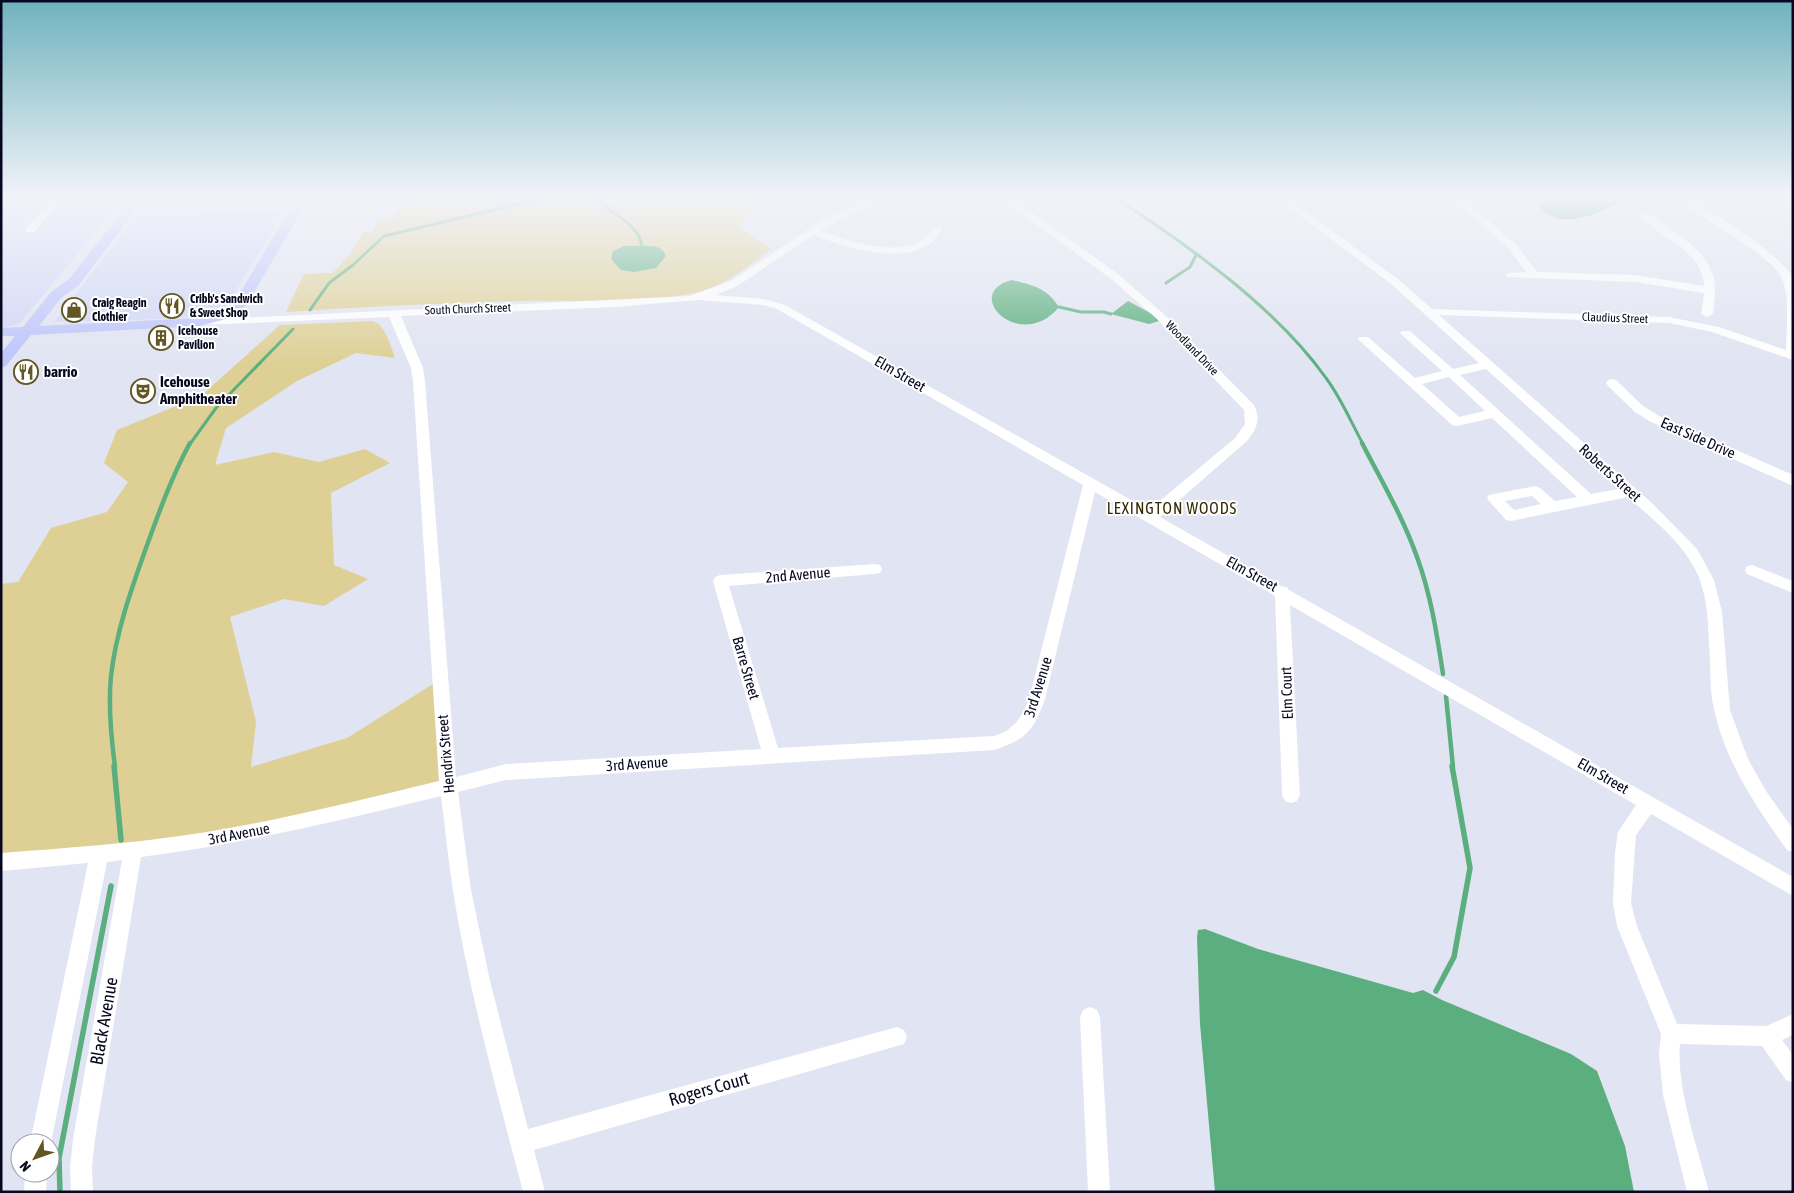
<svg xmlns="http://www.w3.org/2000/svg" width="1794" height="1193" viewBox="0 0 1794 1193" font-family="'Asap Condensed',sans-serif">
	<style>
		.built { fill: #d0d7f6 }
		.green { fill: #ded094 }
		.water { fill: #5baf7e }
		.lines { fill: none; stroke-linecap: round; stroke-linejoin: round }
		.stream-far2 { stroke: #5baf7e; stroke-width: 3 }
		.stream-far1 { stroke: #5baf7e; stroke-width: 4.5 }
		.stream { stroke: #5baf7e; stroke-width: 5.5 }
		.minor { fill: #fff; fill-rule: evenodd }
		.major { fill: #bdc5fb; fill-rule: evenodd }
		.labels { text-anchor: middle; stroke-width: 4; stroke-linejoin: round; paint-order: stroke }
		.far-poi-label { font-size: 12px; font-weight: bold; fill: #070820; stroke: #fff; text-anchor: start }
		.far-street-label { font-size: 12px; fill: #070820; stroke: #fff }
		.poi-label { font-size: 15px; font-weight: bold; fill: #070820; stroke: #fff; text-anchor: start }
		.street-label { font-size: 15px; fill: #070820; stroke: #fff }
		.neighbourhood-label { font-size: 16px; letter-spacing: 1px; fill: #332900; stroke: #fff }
		.near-street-label { font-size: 18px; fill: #070820; stroke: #fff }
	</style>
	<rect width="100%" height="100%" fill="#e1e4f2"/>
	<path class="built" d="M 1,198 L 124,198 L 19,324 L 1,328 Z
		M 285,210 L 226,307 L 219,312 L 199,316 L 157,319 L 54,322 L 135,217 Z"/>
	<path class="green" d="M 403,198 L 770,198 L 754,209 L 739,227 L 771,249 C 747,268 721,288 690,294 C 636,304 578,300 523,301 C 444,303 365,307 286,312 L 304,274 L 333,273 L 352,251 L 363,232 L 372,232 L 379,218 L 393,218 Z
		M 373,321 C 385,325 391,346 395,358 L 356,353 L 297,381 L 226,428 L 215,465 L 274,452 L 319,462 L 365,449 L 390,463 L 331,493 L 334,565 L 368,579 L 324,606 L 284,599 L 230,617 L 256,722 L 251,767 L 347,738 L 441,679 L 448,786 L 339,813 L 1,862 L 1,584 L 18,582 L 51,528 L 107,512 L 128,482 L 104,463 L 117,430 L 201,396 L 280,325 Z"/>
	<path class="water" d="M 1533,198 L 1629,198 L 1630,200 C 1597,211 1557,239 1533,198 Z
		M 645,246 C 655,246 662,246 666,256 L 656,268 L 634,272 L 621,270 L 611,259 L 613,251 L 624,246 Z
		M 1012,280 C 1033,285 1047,288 1059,307 C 1020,354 960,293 1012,280 Z
		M 1128,301 L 1156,316 L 1159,321 L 1149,324 L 1111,314 Z
		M 1205,929 L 1258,949 L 1413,993 L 1423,990 L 1442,1000 L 1571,1054 L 1597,1071 L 1625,1146 L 1634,1192 L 1215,1192 L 1200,1024 L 1197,937 L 1198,930 Z"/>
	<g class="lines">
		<path class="stream-far2" d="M 596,198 C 611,215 639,223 642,246
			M 1116,198 C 1187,245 1276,307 1326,378 C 1341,398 1351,422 1363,444
			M 1166,283 L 1190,267 L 1196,255
			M 1059,307 L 1081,312 L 1104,312 L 1111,314
			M 310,310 L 329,283 L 353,265 L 384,236 L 545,198
			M 190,444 L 216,408 L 293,329"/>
		<path class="stream-far1" d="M 1362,443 C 1381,480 1403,517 1417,557 C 1431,595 1437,635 1443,674
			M 1446,696 L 1453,767
			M 115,767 C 111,737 108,706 111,676 C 116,632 131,590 146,548 C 159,512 172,476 190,443"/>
		<path class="stream" d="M 114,766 L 121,840
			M 1436,991 L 1454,957 L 1470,868 L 1452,766
			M 60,1192 L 59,1158 L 111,886"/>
		<path class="minor" d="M 53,198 L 63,198 L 34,232 L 26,232 L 25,230 L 26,228 Z
			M 874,198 L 888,198 L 857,211 L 820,231 C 846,240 898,258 923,239 C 927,236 930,231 933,227 L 941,227 L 942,229 C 939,234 935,240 930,244 C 899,265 845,247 813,235 L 739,285 L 716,295 L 764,299 L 785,305 L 1149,510 L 1235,438 L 1245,424 L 1244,410 L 1157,319 L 1110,278 L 1000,198 L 1012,198 L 1118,274 L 1165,315 L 1254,405 C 1261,419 1257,428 1248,440 L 1160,517 L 1281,586 L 1287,587 L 1289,590 L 1793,877 L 1793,896 L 1651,814 L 1636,835 L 1631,903 L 1637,926 L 1677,1024 L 1766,1026 L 1793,1014 L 1793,1035 L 1782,1040 L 1793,1055 L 1793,1083 L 1786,1080 L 1762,1046 L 1680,1044 C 1676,1088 1698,1149 1709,1192 L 1687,1192 L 1663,1095 L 1659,1054 L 1661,1034 L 1617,926 L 1613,903 L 1615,852 L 1618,832 L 1636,805 L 1290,605 L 1300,795 L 1297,801 L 1291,803 L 1285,801 L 1282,795 L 1275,596 L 1095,492 L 1045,699 C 1034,730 1026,740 994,750 L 506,780 L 458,792 L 471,890 L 490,981 L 528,1129 L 897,1027 L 904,1030 L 907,1037 L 904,1044 L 534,1150 L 545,1192 L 523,1192 C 497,1092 469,992 453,891 C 448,859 445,827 441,796 C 342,820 242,844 141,857 L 95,1139 L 92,1167 L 93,1192 L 71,1192 L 70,1167 L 73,1139 L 122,860 L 107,862 L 50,1148 L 50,1143 L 30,1143 L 88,863 L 1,871 L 1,853 C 68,848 135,843 201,833 C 281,820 360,800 439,781 L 413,381 L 411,368 L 389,317 L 200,325 L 196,324 L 194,322 L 196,320 L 689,296 L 731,281 L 822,220 ZM 698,300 L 763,305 L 777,309 L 1083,485 L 1029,699 C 1022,717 1014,730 994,736 L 778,748 L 729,586 L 875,574 L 880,573 L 882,569 L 880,565 L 875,564 L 720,575 L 715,577 L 713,581 L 761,749 L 506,764 L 456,777 L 425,381 L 423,368 L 401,316 L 614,307 Z
			M 1276,198 L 1287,198 L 1398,279 L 1432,309 L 1669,317 L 1719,327 L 1786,350 C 1786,328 1790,302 1783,281 C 1775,255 1699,220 1679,198 L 1691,198 C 1723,221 1769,245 1793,277 L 1793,360 L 1712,332 L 1669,323 L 1439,315 L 1653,504 L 1697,549 L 1714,580 L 1722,612 L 1730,710 L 1748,759 L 1766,791 L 1793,829 L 1793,852 L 1787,850 C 1756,807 1725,761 1714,709 C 1709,688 1711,665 1709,644 C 1708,619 1707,592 1695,569 C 1681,541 1651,518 1628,497 L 1511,521 L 1506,520 L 1489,501 L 1487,498 L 1489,495 L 1535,486 L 1540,488 L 1555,501 L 1577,497 L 1492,418 L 1457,426 L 1452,425 L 1360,341 L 1358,339 L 1360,337 L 1368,337 L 1415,378 L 1442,371 L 1402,335 L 1400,333 L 1402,331 L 1410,331 L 1453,369 L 1479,363 L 1390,283 ZM 1486,369 L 1619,489 L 1591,494 L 1460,375 ZM 1449,377 L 1485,411 L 1459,417 L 1422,384 ZM 1532,496 L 1541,504 L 1514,510 L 1505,501 Z
			M 1451,198 L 1462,198 L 1516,244 L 1537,272 L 1635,275 L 1704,286 C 1702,249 1660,239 1639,215 L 1640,213 L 1648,213 C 1670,229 1704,247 1713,275 C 1717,287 1714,302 1713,314 L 1707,317 L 1701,314 L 1704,293 L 1635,282 L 1507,277 L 1506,275 L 1507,273 L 1526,272 L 1508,248 Z
			M 1612,379 L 1616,380 L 1643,406 L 1659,416 L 1793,475 L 1793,486 L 1651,422 L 1635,412 L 1608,386 L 1606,383 L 1608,380 Z
			M 1752,565 L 1793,581 L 1793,593 L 1747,574 L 1745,570 L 1747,566 Z
			M 1090,1007 L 1097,1010 L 1100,1017 L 1110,1192 L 1088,1192 L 1080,1017 L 1083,1010 Z
			M 25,1173 L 47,1173 L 46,1192 L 24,1192 Z"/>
		<path class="major" d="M 297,198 L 309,198 L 246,306 L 233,317 L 200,326 L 31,335 L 6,366 L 1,368 L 1,353 L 15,336 L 1,336 L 1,328 L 23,327 L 51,292 L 69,279 L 119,216 L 124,201 L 128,200 L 134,204 L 131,216 L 79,285 L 61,298 L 39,326 L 199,318 L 223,311 L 234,303 Z"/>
	</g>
	<linearGradient id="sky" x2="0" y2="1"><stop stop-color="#6fb2be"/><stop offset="0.54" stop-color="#f2f3f9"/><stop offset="1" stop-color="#f2f3f9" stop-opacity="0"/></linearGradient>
	<rect width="1794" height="365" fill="url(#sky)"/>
	<defs>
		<symbol id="restaurant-ring" viewBox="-11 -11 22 22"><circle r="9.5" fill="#fff" stroke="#625622" stroke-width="1.5"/><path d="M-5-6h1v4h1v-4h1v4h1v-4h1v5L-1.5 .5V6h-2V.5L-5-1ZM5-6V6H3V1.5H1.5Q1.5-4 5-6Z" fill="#625622"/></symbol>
		<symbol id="shop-ring" viewBox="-11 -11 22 22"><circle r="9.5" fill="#fff" stroke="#625622" stroke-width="1.5"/><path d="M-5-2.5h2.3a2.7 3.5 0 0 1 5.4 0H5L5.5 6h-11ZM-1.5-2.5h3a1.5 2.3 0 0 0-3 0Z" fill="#625622"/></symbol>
		<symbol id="building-ring" viewBox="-11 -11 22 22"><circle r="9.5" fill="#fff" stroke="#625622" stroke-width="1.5"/><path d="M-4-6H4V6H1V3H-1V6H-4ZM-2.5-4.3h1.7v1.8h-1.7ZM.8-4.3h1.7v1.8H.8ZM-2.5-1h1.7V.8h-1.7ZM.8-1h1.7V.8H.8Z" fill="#625622"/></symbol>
		<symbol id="theatre-ring" viewBox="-11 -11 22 22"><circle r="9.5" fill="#fff" stroke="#625622" stroke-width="1.5"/><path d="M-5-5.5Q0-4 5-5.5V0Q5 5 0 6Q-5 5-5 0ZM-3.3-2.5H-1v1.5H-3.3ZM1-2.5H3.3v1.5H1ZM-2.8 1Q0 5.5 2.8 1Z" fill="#625622"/></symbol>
	</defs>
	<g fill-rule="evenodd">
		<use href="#restaurant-ring" x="158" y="292" width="28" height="28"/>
		<use href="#shop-ring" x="60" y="296" width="28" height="28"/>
		<use href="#building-ring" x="147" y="324" width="28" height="28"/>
		<use href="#restaurant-ring" x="12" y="358" width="28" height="28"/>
		<use href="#theatre-ring" x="129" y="377" width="28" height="28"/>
	</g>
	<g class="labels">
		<g class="far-poi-label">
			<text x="190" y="303">Cribb's Sandwich<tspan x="190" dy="14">&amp; Sweet Shop</tspan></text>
			<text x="92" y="307">Craig Reagin<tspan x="92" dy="14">Clothier</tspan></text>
			<text x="178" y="335">Icehouse<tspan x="178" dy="14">Pavilion</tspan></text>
		</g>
		<g class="far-street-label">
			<text transform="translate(468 309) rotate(-2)" y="4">South Church Street</text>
			<text transform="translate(1615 318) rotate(2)" y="4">Claudius Street</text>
			<text transform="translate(1192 348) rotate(46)" y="4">Woodland Drive</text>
		</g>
		<g class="poi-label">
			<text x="44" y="377">barrio</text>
			<text x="160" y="387">Icehouse<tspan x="160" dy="17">Amphitheater</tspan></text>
		</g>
		<g class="street-label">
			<text transform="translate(900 374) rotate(30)" y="5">Elm Street</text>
			<text transform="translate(1698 438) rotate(24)" y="5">East Side Drive</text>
			<text transform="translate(1610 473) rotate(42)" y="5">Roberts Street</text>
			<text transform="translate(1252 574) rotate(29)" y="5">Elm Street</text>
			<text transform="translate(798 575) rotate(-5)" y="5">2nd Avenue</text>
			<text transform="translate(746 668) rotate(74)" y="5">Barre Street</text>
			<text transform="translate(1038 687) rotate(-73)" y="5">3rd Avenue</text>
			<text transform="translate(1287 693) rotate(-92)" y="5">Elm Court</text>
			<text transform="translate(446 754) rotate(-95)" y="5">Hendrix Street</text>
			<text transform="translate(637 764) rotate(-4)" y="5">3rd Avenue</text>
			<text transform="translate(1603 776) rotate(30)" y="5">Elm Street</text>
			<text transform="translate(239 834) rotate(-11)" y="5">3rd Avenue</text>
		</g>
		<g class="neighbourhood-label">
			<text x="1172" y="514">LEXINGTON WOODS</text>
		</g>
		<g class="near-street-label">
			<text transform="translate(104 1021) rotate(-80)" y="6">Black Avenue</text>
			<text transform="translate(709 1089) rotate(-16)" y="6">Rogers Court</text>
		</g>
	</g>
	<rect width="1794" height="1193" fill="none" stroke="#070820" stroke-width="5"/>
	<g transform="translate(35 1158) rotate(229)"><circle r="24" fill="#ffffff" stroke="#9c9ca6"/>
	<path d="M0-4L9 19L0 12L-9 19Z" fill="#625622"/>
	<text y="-8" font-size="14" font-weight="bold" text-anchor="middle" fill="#070820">N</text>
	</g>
</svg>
